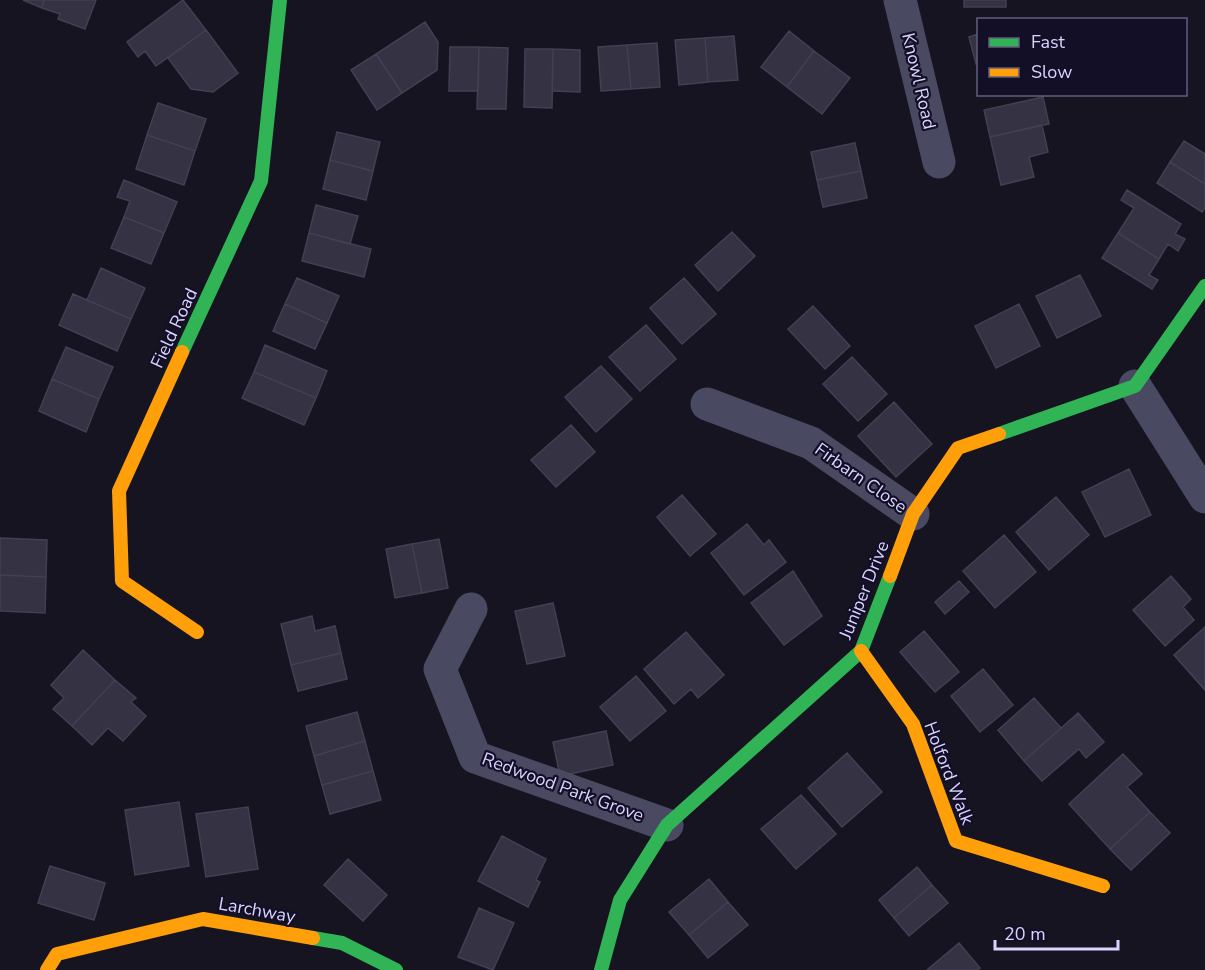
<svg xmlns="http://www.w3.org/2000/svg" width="1205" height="970" viewBox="0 0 1205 970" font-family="'Nunito Sans',sans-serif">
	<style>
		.building { fill: #343243; stroke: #433f54; stroke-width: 1.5 }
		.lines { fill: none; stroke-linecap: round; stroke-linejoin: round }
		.street { stroke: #4a4962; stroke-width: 33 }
		.fast { stroke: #30b455; stroke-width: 14 }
		.slow { stroke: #ff9f0a; stroke-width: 14 }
		.labels { text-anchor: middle; stroke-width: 4.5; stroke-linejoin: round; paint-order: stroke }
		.street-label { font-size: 18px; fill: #d9d4ff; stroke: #130f26 }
	</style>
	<rect width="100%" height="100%" fill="#161421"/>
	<path class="building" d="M 23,0 L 44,0 L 42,8 Z
		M 44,0 L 96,0 L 85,29 L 58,19 L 60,14 L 42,8 Z
		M 183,0 L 206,30 L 156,66 L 145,51 L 138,57 L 127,42 Z
		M 964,0 L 1006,0 L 1006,7 L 964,7 Z
		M 425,22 L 438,42 L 437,70 L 402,93 L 376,54 Z
		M 206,30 L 238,73 L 213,92 L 191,89 L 168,58 Z
		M 789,31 L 814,51 L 787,87 L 761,67 Z
		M 978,34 L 978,63 L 976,64 L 969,37 Z
		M 734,36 L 738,80 L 708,82 L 705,38 Z
		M 705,38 L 708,82 L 679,85 L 675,40 Z
		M 657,43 L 660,87 L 631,89 L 627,45 Z
		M 627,45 L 631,89 L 601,91 L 598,47 Z
		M 450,47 L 479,47 L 478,91 L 449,91 Z
		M 479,47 L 508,48 L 506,109 L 477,109 Z
		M 525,49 L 553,49 L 552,108 L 524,107 Z
		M 553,49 L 580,50 L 580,92 L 552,91 Z
		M 814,51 L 850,78 L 822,114 L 787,87 Z
		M 376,54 L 402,93 L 377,110 L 351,70 Z
		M 1043,97 L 1049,124 L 990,137 L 984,110 Z
		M 158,103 L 206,119 L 195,151 L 147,135 Z
		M 1042,125 L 1048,152 L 1029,157 L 1034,177 L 1001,185 L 990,137 Z
		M 337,132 L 380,142 L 373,171 L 330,160 Z
		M 147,135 L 195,151 L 184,185 L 136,169 Z
		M 1184,141 L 1205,154 L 1205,184 L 1170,162 Z
		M 855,143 L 861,171 L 817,180 L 811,152 Z
		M 330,160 L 373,171 L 366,200 L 323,189 Z
		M 1170,162 L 1205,184 L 1205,208 L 1202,212 L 1157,183 Z
		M 861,171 L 867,198 L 823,207 L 817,180 Z
		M 124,180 L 177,202 L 164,233 L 124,217 L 130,201 L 117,197 Z
		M 1127,190 L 1181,224 L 1175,234 L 1185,239 L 1178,251 L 1168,244 L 1159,259 L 1118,233 L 1134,208 L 1121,200 Z
		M 316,205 L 358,216 L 350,244 L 309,233 Z
		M 124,217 L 164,233 L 151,264 L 111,248 Z
		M 732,232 L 755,256 L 718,291 L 695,265 Z
		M 309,233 L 371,249 L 364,277 L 302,261 Z
		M 1118,233 L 1159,259 L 1149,275 L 1158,280 L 1152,289 L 1102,258 Z
		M 101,268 L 145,288 L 131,319 L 87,300 Z
		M 1080,275 L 1101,316 L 1057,338 L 1036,296 Z
		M 297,278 L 339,296 L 327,323 L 285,304 Z
		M 684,278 L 716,314 L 682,344 L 650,308 Z
		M 73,294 L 131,319 L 117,351 L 59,325 Z
		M 285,304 L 327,323 L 315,349 L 273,331 Z
		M 1019,304 L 1040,346 L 996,368 L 975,326 Z
		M 813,306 L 850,346 L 825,369 L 788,329 Z
		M 646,325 L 676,359 L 640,391 L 609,357 Z
		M 265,345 L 327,371 L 316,398 L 254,372 Z
		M 66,347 L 113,367 L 99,399 L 52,379 Z
		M 852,357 L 887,394 L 858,421 L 823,384 Z
		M 601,366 L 632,399 L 596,432 L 565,397 Z
		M 254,372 L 316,398 L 304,425 L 242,398 Z
		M 52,379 L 99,399 L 86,432 L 39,411 Z
		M 894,402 L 932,444 L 896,477 L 858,436 Z
		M 571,425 L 595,452 L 556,487 L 531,460 Z
		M 1129,469 L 1151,515 L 1105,537 L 1082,492 Z
		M 682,495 L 716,534 L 690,556 L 657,517 Z
		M 1056,497 L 1089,535 L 1049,570 L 1016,532 Z
		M 747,524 L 764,545 L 769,540 L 786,562 L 744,595 L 711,553 Z
		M 1004,535 L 1036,572 L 995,608 L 963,571 Z
		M 0,538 L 47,540 L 46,577 L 0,575 Z
		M 439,539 L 448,588 L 422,593 L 412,544 Z
		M 412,544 L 422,593 L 395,598 L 386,549 Z
		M 793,571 L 822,616 L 784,645 L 751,603 Z
		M 0,575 L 46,577 L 45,613 L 0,611 Z
		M 1171,576 L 1191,599 L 1183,607 L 1194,620 L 1165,646 L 1133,610 Z
		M 959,581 L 969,592 L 945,614 L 935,602 Z
		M 553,603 L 565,656 L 527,664 L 515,611 Z
		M 312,616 L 315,631 L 335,626 L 341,653 L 291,665 L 281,624 Z
		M 1205,627 L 1205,690 L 1174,655 Z
		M 924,631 L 959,672 L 935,692 L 900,652 Z
		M 686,632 L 724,675 L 698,698 L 691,689 L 674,704 L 644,669 Z
		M 83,650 L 115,680 L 72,726 L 53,709 L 64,698 L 51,685 Z
		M 341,653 L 347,679 L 298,691 L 291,665 Z
		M 983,669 L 1013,705 L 980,732 L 951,696 Z
		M 636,676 L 666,711 L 630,741 L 600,707 Z
		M 115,680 L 136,698 L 131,702 L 146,716 L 123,741 L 108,728 L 92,745 L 72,726 Z
		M 1034,698 L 1061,728 L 1024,761 L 998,730 Z
		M 357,712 L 365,741 L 314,756 L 306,726 Z
		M 1078,713 L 1104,742 L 1086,758 L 1079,749 L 1042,781 L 1024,761 Z
		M 606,731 L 613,765 L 560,776 L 553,742 Z
		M 365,741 L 373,771 L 322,785 L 314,756 Z
		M 847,753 L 882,792 L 842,827 L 808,788 Z
		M 1123,754 L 1142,774 L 1127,787 L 1150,812 L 1110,849 L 1069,804 Z
		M 373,771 L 381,800 L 330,814 L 322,785 Z
		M 801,795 L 836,834 L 796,869 L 761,829 Z
		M 179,802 L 189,866 L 135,875 L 125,810 Z
		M 248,807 L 258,869 L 206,877 L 196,814 Z
		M 1150,812 L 1170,833 L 1131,870 L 1110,849 Z
		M 502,836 L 546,859 L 536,880 L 540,882 L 528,907 L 478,881 Z
		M 348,859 L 387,895 L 363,921 L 324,885 Z
		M 50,866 L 105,883 L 94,920 L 38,903 Z
		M 917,867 L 932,885 L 894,918 L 879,900 Z
		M 709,879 L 728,902 L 689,935 L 669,912 Z
		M 932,885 L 948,903 L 909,936 L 894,918 Z
		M 728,902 L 748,925 L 708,958 L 689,935 Z
		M 479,908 L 514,923 L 493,970 L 458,957 Z
		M 959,943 L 980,968 L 977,970 L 927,970 Z"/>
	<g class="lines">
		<path class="street" d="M 900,0 L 939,162
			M 1135,386 L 1205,497
			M 707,404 L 811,443 L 913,514
			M 471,609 L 440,669 L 475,757 L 667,825"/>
		<path class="fast" d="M 182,352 L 261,181 L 280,0
			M 999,434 L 1135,386 L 1205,286
			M 313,938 L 342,943 L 396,970
			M 601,970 L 620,900 L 667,825 L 861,651 L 890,576"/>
		<path class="slow" d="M 182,352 L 119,491 L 122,581 L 197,632
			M 890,576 L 913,514 L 958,448 L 999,434
			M 861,651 L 913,724 L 956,841 L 1103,886
			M 47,970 L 57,954 L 203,919 L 313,938"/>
	</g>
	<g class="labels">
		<g class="street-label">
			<text transform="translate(919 81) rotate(77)" y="6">Knowl Road</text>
			<text transform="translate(174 328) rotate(-65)" y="6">Field Road</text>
			<text transform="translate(861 478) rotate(35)" y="6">Firbarn Close</text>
			<text transform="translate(864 590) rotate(-68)" y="6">Juniper Drive</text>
			<text transform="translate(949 773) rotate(69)" y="6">Holford Walk</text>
			<text transform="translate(563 787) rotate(20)" y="6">Redwood Park Grove</text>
			<text transform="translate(257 910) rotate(10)" y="6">Larchway</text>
		</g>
	</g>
	<rect x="977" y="18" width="210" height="78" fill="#130f26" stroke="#625e7d" stroke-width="1.5"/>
	<rect x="989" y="38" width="30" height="9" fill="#30b455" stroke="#625e7d" stroke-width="1.5"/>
	<text x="1031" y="48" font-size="18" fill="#d9d4ff">Fast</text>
	<rect x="989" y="68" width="30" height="9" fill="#ff9f0a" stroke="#625e7d" stroke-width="1.5"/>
	<text x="1031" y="78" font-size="18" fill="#d9d4ff">Slow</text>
	<path d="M995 940v9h123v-9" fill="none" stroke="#d9d4ff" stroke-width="3"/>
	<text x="1004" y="940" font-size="18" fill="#d9d4ff" stroke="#130f26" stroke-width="4.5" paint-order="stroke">20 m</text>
</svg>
